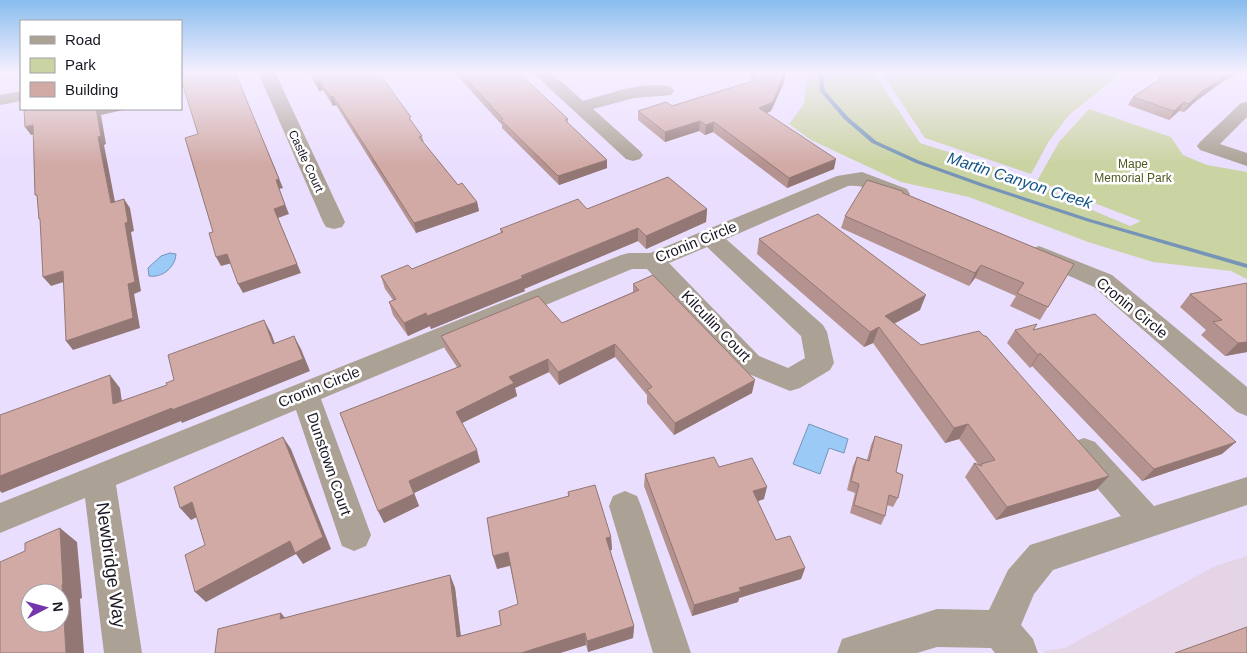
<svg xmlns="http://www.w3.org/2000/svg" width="1247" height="653" viewBox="0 0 1247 653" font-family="Arial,sans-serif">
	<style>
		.commercial { fill: #e5d4e6 }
		.green { fill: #cad3a2 }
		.water { fill: #9bcaf7; stroke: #7594b7 }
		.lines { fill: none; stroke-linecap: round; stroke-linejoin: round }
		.stream { fill: #7594b7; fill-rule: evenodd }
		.minor { fill: #aba195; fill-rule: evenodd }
		.wall { fill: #b4928f }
		.shaded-wall { fill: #927774 }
		.building { fill: #d1aaa6; stroke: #927774; fill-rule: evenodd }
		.labels { text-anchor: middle; stroke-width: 5; stroke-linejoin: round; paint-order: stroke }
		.far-street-label { font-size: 12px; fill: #1b1723; stroke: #fff }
		.far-park-label { font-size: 12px; fill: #515820; stroke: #fff }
		.street-label { font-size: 15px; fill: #1b1723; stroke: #fff }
		.water-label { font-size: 16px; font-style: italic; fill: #145487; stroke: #fff }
		.near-street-label { font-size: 18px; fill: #1b1723; stroke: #fff }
	</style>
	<rect width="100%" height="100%" fill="#eadeff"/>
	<path class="commercial" d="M 1247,556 L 1247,653 L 1045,653 L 1044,651 L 1065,648 L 1215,566 Z"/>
	<path class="green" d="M 803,72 L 873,72 L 920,143 L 983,163 L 1033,181 L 1080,205 L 1130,226 L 1141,221 L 1037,181 L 1059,142 L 1089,109 L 1171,137 L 1183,155 L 1207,165 L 1247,172 L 1247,279 L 1231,271 L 1153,262 L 1088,242 L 969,197 L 901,182 L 811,140 L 789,124 L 804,104 L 807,76 Z
		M 881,72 L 1123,72 L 1069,115 L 1049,141 L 1031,174 L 925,138 Z"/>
	<path class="water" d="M 170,253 L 176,254 C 175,268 162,278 149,276 L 148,268 L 161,256 Z
		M 809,424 L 848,439 L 844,453 L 829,448 L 820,474 L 793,464 Z"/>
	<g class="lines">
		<path class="stream" d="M 818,72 L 822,72 L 825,91 L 848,117 L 876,141 L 920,161 L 984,184 L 1090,219 L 1247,264 L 1247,268 L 1086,221 L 980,186 L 916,163 L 872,143 L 844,119 L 820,91 Z"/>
		<path class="minor" d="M 258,72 L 275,72 L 345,222 L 342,227 L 334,229 L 326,227 L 323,222 Z
			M 532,72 L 551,72 L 583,101 C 610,94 643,80 671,87 L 674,91 L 671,95 L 634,98 L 593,109 L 640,151 L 643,155 L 640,159 L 633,161 L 626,159 Z
			M 21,91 L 21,101 L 0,105 L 0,95 Z
			M 1247,102 L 1247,117 L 1220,144 L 1247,153 L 1247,166 L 1200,150 L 1197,146 L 1200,142 L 1241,103 Z
			M 862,172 L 907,189 L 910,194 L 907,199 C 885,204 872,183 848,186 L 726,239 L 823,325 L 827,332 L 834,363 L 830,370 L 800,388 L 790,391 L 739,370 L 647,269 L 632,269 L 321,399 L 371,535 L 366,546 L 354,551 L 342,546 L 296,410 L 116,485 L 142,653 L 104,653 L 85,498 L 0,533 L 0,503 L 621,255 L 629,253 L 650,253 L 837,176 ZM 707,247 L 801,336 L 805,358 L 788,368 L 759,356 L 669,263 Z
			M 1039,246 L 1112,275 L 1247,387 L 1247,416 L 1237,412 L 1094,287 L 1031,259 L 1027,254 L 1031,249 Z
			M 1084,438 L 1095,442 L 1154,506 L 1247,477 L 1247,505 L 1053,570 L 1034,594 L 1021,625 L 1033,639 L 1038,653 L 995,653 L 991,648 L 937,647 L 917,653 L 837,653 L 842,639 L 937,609 L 989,610 L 1008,570 L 1030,545 L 1121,516 L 1073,460 L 1069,451 L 1073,442 Z
			M 625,491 L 637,496 L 641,506 L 691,653 L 653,653 L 609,506 L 613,496 Z"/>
	</g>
	<path class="wall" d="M 309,72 L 378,72 L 422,136 L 424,143 L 458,185 L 477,202 L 479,211 L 416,233 L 336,105 L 333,106 L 323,90 L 319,91 Z
		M 454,72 L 518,72 L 568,119 L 568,123 L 607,160 L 607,168 L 559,185 L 502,128 L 502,125 Z
		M 749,72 L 786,72 L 785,80 L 771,111 L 767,113 L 834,169 L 787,188 L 713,132 L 705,135 L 699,131 L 665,142 L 638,120 L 638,111 L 672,106 L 752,81 Z
		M 1161,72 L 1240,72 L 1222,82 L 1196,101 L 1184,112 L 1179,111 L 1169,120 L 1128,105 L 1133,97 L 1158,80 L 1157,80 Z
		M 903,193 L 1074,264 L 1040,320 L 1010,306 L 1016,296 L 975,278 L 969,286 L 841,228 L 845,216 Z
		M 587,209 L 707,209 L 706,222 L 646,249 L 638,241 L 524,289 L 525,291 L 431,329 L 430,326 L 408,336 L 393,315 L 389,302 L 393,300 L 385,289 L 381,276 L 412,269 L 501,233 L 500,229 Z
		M 759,239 L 920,310 L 894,324 L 1096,490 L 996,520 L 965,477 L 974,463 L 978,464 L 959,439 L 945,443 L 873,343 L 864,347 L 757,254 Z
		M 1247,283 L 1247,352 L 1225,356 L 1201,335 L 1206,330 L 1180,307 L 1190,294 Z
		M 633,284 L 752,393 L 674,435 L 647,403 L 647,395 L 615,357 L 559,385 L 549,372 L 515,388 L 517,396 L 462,423 L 480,462 L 414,493 L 419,506 L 384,523 L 457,367 L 445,349 L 441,336 L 562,323 L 633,292 Z
		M 1015,330 L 1033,330 L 1222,454 L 1142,481 L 1032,366 L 1030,368 L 1007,343 Z
		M 875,436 L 896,472 L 898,498 L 893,507 L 887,505 L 885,516 L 881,525 L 850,513 L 855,493 L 847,490 L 853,466 L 857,457 L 867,460 L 871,445 Z
		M 719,467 L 764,499 L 757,501 L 776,540 L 805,568 L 801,579 L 739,598 L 738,602 L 692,616 L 644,486 L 645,474 Z
		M 568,492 L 611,537 L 612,550 L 610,550 L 634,626 L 633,638 L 588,652 L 586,645 L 560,653 L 285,618 L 450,575 L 455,588 L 461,636 L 501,625 L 518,604 L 510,566 L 497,569 L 568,496 Z"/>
	<path class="shaded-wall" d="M 235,72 L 283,188 L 279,189 L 289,214 L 278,218 L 301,273 L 243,293 L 238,284 L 274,209 L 276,180 Z
		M 785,72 L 785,80 L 771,111 L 757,117 L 759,108 Z
		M 1231,72 L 1240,72 L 1222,82 L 1196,101 L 1184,112 L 1189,104 L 1201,92 Z
		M 320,81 L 323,90 L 319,91 L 316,82 Z
		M 333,96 L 336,105 L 333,106 L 330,97 Z
		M 1184,102 L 1179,111 L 1169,120 L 1174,111 Z
		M 96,109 L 128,109 L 101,115 L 106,144 L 104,145 L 117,212 L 111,203 L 98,137 Z
		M 700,121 L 699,131 L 665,142 L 665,132 Z
		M 714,122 L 713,132 L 705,135 L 706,125 Z
		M 33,125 L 39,133 L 31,135 L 25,127 Z
		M 836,159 L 834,169 L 787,188 L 789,178 Z
		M 607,160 L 607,168 L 559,185 L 558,176 Z
		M 124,199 L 130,208 L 134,231 L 131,232 L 141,291 L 134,294 L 140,328 L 73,350 L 66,341 L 128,284 Z
		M 477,202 L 479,211 L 416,233 L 414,223 Z
		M 707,209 L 706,222 L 646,249 L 646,236 Z
		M 638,228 L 638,241 L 524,289 L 525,291 L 431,329 L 427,316 Z
		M 227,254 L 232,263 L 221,266 L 216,257 Z
		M 981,265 L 975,278 L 969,286 L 975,273 Z
		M 63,271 L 70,280 L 51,286 L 43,277 Z
		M 926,295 L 920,310 L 881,330 L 885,316 Z
		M 426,313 L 430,326 L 408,336 L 404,323 Z
		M 264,320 L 271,333 L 280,357 L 273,344 Z
		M 879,327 L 873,343 L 864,347 L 870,332 Z
		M 294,336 L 301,349 L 310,371 L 182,423 L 181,421 L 2,493 L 0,491 L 0,476 Z
		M 1247,342 L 1247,352 L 1225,356 L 1238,343 Z
		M 615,344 L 615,357 L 559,385 L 558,372 Z
		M 1040,353 L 1032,366 L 1030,368 L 1038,355 Z
		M 548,359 L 549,372 L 515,388 L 517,396 L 460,424 L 456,412 L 509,377 Z
		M 110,375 L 120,388 L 124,417 L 113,404 Z
		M 755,380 L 752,393 L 674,435 L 675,423 Z
		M 968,424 L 959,439 L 945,443 L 954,428 Z
		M 283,437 L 291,449 L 331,549 L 303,564 L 296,554 L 206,602 L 195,592 Z
		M 1236,442 L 1222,454 L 1142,481 L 1154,469 Z
		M 477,450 L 480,462 L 414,493 L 419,506 L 384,523 L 378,511 L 409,481 Z
		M 1109,476 L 1096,490 L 996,520 L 1007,507 Z
		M 767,487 L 764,499 L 750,504 L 753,491 Z
		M 192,502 L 203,514 L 191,520 L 180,508 Z
		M 60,528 L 77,542 L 82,598 L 80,599 L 84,653 L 66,653 L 62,585 Z
		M 611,537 L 612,550 L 607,551 L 606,538 Z
		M 508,552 L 511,565 L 497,569 L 493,556 Z
		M 805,568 L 801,579 L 739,598 L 738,602 L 692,616 L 694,605 L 739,588 Z
		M 450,575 L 455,588 L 462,648 L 457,637 Z
		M 281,613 L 291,625 L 280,619 Z
		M 634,626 L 633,638 L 588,652 L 587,641 Z
		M 585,633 L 586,645 L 560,653 L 521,653 Z"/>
	<path class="building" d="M 181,72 L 235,72 L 279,179 L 276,180 L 285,205 L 274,209 L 297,264 L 238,284 L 227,254 L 216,257 L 209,233 L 213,232 L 185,138 L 198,134 L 181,79 Z
		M 311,72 L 378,72 L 411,117 L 409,118 L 422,136 L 419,137 L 458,185 L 462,183 L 477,202 L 414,223 L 333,96 L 330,97 L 320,81 L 316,82 Z
		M 460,72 L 518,72 L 568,119 L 565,120 L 607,160 L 558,176 L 501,120 L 503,119 Z
		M 753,72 L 785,72 L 773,102 L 759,108 L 836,159 L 789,178 L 714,122 L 706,125 L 700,121 L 665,132 L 638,111 L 666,102 L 672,106 L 756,80 Z
		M 1164,72 L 1231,72 L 1201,92 L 1189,104 L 1184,102 L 1174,111 L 1133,97 L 1168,74 Z
		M 24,109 L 96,109 L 101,136 L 98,137 L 111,203 L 124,199 L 128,222 L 125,223 L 135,282 L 128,284 L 133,318 L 66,341 L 63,271 L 43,277 L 40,219 L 39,219 L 37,195 L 35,195 L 33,125 L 25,127 Z
		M 668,177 L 707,209 L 646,236 L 638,228 L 521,276 L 523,278 L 427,316 L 426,313 L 404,323 L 389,302 L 396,299 L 381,276 L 408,265 L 412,269 L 503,232 L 500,229 L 578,199 L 587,209 Z
		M 867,180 L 902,191 L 903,193 L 1074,264 L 1048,307 L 1017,293 L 1024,283 L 981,265 L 975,273 L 845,216 Z
		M 818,214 L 926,295 L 885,316 L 921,345 L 979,331 L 984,336 L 986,336 L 1109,476 L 1007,507 L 974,463 L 982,466 L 981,464 L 995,460 L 968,424 L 954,428 L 879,327 L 870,332 L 759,239 Z
		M 653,275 L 755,380 L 675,423 L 647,390 L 652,387 L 615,344 L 558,372 L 548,359 L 509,377 L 514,383 L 456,412 L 477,450 L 409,481 L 414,494 L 378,511 L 340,413 L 461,366 L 441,336 L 538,296 L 562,323 L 639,290 L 633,284 Z
		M 1247,283 L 1247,342 L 1238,343 L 1213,322 L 1222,320 L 1190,294 Z
		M 1095,314 L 1236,442 L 1154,469 L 1040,353 L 1038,355 L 1015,330 L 1037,324 L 1033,330 Z
		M 264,320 L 273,344 L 294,336 L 303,359 L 172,410 L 172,408 L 0,476 L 0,415 L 110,375 L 113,404 L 167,385 L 166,383 L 174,380 L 168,355 Z
		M 875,436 L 902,445 L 896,472 L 903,475 L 898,498 L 889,495 L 885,516 L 854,505 L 859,484 L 851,481 L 857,457 L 869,461 Z
		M 283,437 L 323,537 L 295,553 L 290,541 L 195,592 L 185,555 L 205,545 L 192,502 L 180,508 L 174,487 Z
		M 714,457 L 719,467 L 752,458 L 767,487 L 753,491 L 776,540 L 790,536 L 805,568 L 739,588 L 741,591 L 694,605 L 645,474 Z
		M 595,485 L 611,537 L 606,538 L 634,626 L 587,641 L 585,633 L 521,653 L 215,653 L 218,629 L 281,613 L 280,619 L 450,575 L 457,637 L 501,625 L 499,611 L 518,604 L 508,552 L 493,556 L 487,518 L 569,496 L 568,492 Z
		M 60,528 L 63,584 L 62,585 L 66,653 L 0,653 L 0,562 L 25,551 L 25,543 ZM 30,593 L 60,593 L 60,623 L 30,623 Z
		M 1247,627 L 1247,653 L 1175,653 Z"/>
	<linearGradient id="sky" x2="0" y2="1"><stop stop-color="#89bdee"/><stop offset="0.44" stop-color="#f6f0ff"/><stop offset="1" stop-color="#f6f0ff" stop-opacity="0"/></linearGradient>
	<rect width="1247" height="164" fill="url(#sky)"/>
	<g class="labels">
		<g class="far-street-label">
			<text transform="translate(306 161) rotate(65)" y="4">Castle Court</text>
		</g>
		<g class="far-park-label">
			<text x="1133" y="168">Mape<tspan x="1133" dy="14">Memorial Park</tspan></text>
		</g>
		<g class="street-label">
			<text transform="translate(696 242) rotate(-22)" y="5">Cronin Circle</text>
			<text transform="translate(1132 308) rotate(39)" y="5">Cronin Circle</text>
			<text transform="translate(716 326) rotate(46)" y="5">Kilcullin Court</text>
			<text transform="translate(319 387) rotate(-22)" y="5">Cronin Circle</text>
			<text transform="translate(329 464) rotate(71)" y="5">Dunstown Court</text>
		</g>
		<g class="water-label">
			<text transform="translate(1020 180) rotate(18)" y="6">Martin Canyon Creek</text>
		</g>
		<g class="near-street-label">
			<text transform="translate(111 565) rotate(82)" y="6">Newbridge Way</text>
		</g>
	</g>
	<rect x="20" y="20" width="162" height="90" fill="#ffffff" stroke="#a4a2a7"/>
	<rect x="30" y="36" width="25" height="8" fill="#aba195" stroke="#a4a2a7"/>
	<text x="65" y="45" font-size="15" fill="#1b1723">Road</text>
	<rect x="30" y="58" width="25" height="15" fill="#cad3a2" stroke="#a4a2a7"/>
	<text x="65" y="70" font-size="15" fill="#1b1723">Park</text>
	<rect x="30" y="82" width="25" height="15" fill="#d1aaa6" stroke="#a4a2a7"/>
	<text x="65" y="95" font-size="15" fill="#1b1723">Building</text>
	<g transform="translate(45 608) rotate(84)"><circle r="24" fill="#ffffff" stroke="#a4a2a7"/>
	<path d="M0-4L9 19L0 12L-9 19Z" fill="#7636ab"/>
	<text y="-8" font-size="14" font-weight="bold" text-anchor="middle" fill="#1b1723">N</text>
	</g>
</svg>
